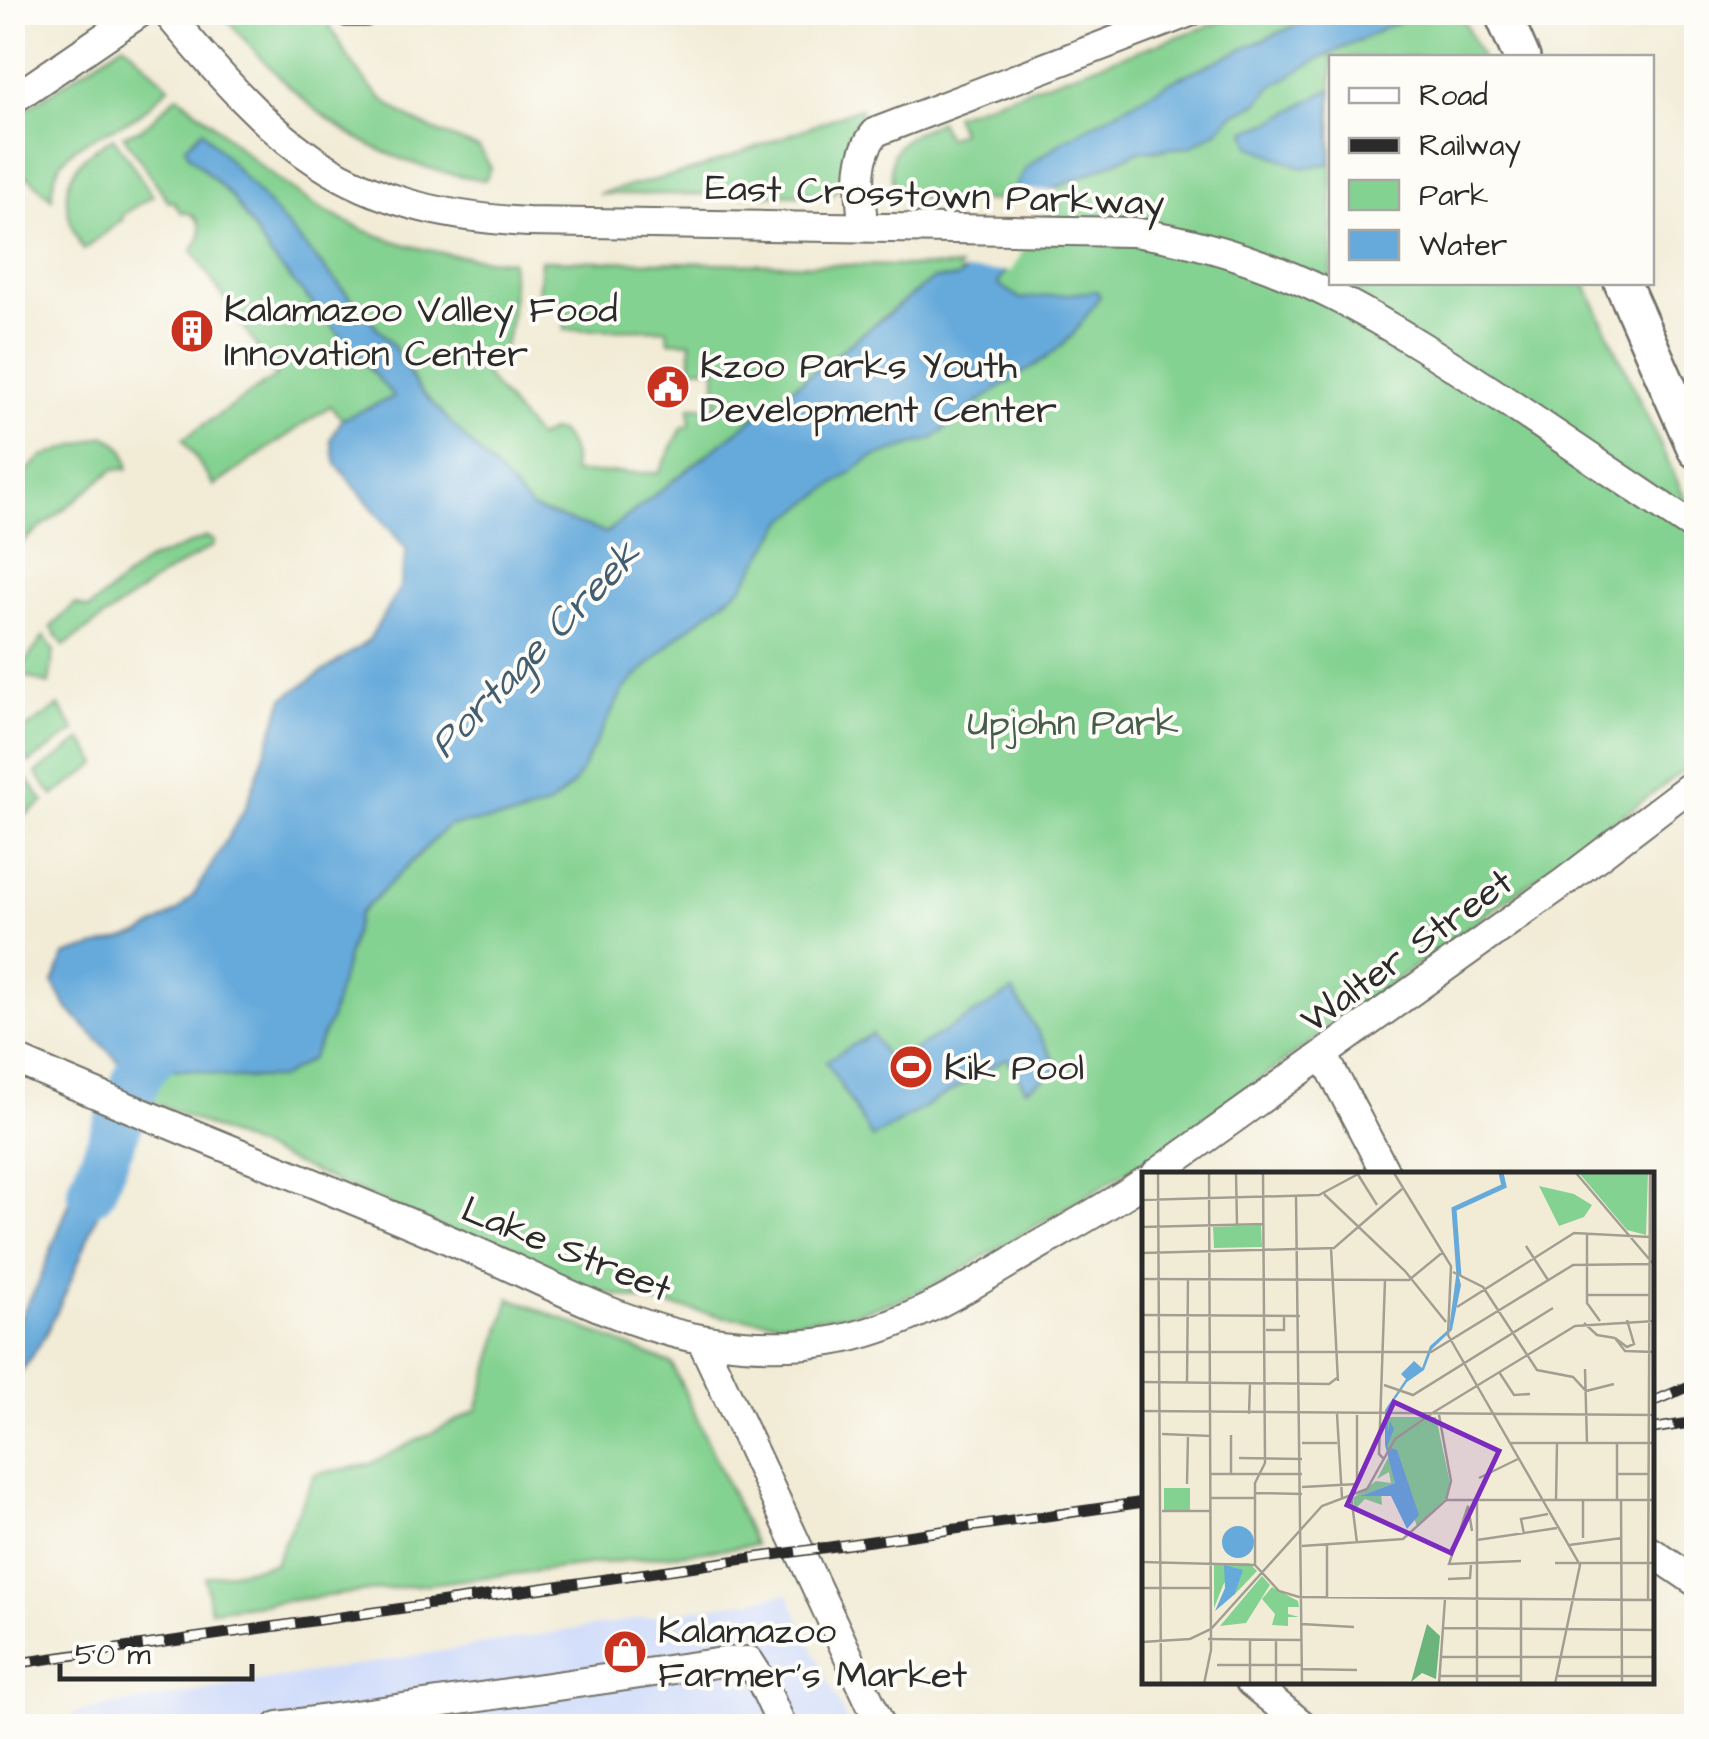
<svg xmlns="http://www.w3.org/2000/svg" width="1709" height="1739" viewBox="0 0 1709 1739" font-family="'Architects Daughter',sans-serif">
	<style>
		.built { fill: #cedafa }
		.green { fill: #84d291; stroke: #587e5e; stroke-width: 2.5 }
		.water { fill: #66aadb; stroke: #486a83; stroke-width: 2.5 }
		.pier { fill: #f2ecd7 }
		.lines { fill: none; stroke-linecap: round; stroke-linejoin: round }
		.river { stroke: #66aadb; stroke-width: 48 }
		.minor-casing { stroke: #716f67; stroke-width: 32 }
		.tertiary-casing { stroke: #716f67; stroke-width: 40 }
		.minor { stroke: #fff; stroke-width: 28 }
		.tertiary { stroke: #fff; stroke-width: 35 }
		.rail-casing { stroke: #2b2b2b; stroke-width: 11 }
		.rail { stroke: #fdfcf7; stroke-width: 8; stroke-dasharray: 22; stroke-linecap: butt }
		.labels { text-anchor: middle; stroke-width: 8; stroke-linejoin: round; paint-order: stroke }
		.street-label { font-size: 38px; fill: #2b2b2b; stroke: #fdfcf7 }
		.poi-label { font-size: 38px; fill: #2b2b2b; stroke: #fdfcf7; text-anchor: start }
		.park-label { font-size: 38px; fill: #465d4a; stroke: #fdfcf7 }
		.water-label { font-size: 40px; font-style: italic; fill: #435e71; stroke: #fdfcf7 }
		.inset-river { fill: none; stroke: #66aadb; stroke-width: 5 }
		.inset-road { fill: none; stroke: #a29f92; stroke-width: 2.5 }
		.view { fill: #7b2cbf; fill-opacity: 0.15; stroke: #7b2cbf; stroke-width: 5 }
		.inset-edge { fill: none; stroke: #2b2b2b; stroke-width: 5 }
	</style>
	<rect width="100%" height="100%" fill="#fdfcf7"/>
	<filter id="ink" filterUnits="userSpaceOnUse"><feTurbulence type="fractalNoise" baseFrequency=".01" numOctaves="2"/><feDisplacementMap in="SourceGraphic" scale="20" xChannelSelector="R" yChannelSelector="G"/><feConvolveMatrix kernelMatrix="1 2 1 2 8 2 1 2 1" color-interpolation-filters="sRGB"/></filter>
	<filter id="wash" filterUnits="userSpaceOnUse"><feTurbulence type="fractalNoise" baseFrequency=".0048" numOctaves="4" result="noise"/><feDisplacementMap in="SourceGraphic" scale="40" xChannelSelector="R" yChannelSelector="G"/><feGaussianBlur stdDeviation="2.25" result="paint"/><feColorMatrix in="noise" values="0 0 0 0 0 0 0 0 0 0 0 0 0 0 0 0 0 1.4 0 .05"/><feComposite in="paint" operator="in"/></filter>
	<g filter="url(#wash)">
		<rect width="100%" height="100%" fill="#f2ecd7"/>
		<path class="built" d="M 788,1594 L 849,1726 L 48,1726 L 82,1711 Z"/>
		<path class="green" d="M 222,13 L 323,13 C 368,97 388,116 479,148 L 491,168 L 485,180 C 360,162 300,106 222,13 Z
			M 1245,13 L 1323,13 L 1174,80 L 1063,141 L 1027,167 L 1015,190 L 1006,190 L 1000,200 C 978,200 912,204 897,190 C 892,185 891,175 891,167 C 892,139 917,133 939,121 L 947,138 L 961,132 L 954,115 Z
			M 1417,13 L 1460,13 L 1481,57 L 1332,58 L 1332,282 L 1585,283 L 1696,522 L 1696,762 L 1161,1151 L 950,1277 L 900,1300 L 851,1314 L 788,1322 L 727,1317 L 579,1288 L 146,1099 L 147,1079 L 285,944 L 997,285 L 1053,189 L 1139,151 L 1164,150 L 1217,131 L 1232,115 L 1259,102 L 1270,87 L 1319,59 Z
			M 124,43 L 169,86 C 158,97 146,112 132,119 C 97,138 50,146 52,199 L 28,176 L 13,185 L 13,118 Z
			M 178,95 C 189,106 202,113 213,124 C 308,213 379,253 511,261 C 514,299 515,350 484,374 L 537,438 L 551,431 L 559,432 C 572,445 574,455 573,473 L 659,473 L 682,428 L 690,425 L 690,407 L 716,407 L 716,368 L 691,367 L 691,342 L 669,341 L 667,329 L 565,330 L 565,300 L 541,299 L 538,295 L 541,260 L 961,267 L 959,271 L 963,274 L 957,278 L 932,279 L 606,533 L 532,509 L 417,387 L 393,345 L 202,131 L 189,155 L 232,197 L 270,255 L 394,397 L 342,419 L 330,406 L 214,486 L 183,439 L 276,376 L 192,250 C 207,237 203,213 181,212 L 173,201 L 169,202 L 123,135 L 142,129 Z
			M 860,108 L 862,113 C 841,137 851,179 832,195 L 598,194 L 698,169 Z
			M 114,138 L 153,196 L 122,215 L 123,219 L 83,250 C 56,200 60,164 114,138 Z
			M 104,436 C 120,443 128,451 128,469 L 114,469 L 13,550 L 13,484 L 42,457 Z
			M 207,537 L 214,541 L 213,546 L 162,576 L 64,646 L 51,627 L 75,604 L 89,609 L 145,562 Z
			M 44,636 L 54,650 L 49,684 L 17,674 Z
			M 59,706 L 75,731 L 29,763 L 13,738 Z
			M 82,740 L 98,764 L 53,796 L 36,773 Z
			M 27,779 L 44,802 L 13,824 L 13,789 Z
			M 510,1298 L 672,1364 L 755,1545 L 210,1610 L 205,1577 L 274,1564 L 315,1474 L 368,1465 L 477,1410 Z"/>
		<path class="water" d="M 1323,13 L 1417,13 L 1319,59 L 1271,87 L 1259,102 L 1232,115 L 1217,131 L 1190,147 L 1139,151 L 1053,189 L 998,284 L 1021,299 L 1097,291 L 1100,296 L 1073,335 L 1049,356 L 977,403 L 933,439 L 871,458 L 785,520 L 743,586 L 676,638 L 624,689 L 574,784 L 550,805 L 516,817 L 448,826 L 359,914 L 330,1020 L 311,1059 L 280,1078 L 231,1078 L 194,1070 L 158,1069 L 148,1079 L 147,1087 L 118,1075 L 123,1066 L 68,1009 L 53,983 L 65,955 L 141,934 L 179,910 L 195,893 L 246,807 L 284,698 L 368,641 L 400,588 L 407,550 L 336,464 L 331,439 L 342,419 L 394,397 L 270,255 L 232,197 L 189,155 L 185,147 L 202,130 L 393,346 L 417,387 L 532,509 L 606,533 L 933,279 L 957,278 L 963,274 L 1027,167 L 1063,141 L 1174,80 Z
			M 1331,89 L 1331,163 L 1303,168 L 1251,146 L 1246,131 L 1272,122 Z
			M 1013,991 L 1060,1069 L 1026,1089 L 1007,1058 L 872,1138 L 826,1061 L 872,1034 L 890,1064 Z
			M 100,1123 L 127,1135 C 105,1190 54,1346 13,1379 L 13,1330 L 38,1284 Z"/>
		<path class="pier" d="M 1009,190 L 1059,190 L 1011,271 L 959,271 Z"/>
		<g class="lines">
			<path class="river" d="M 91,1191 L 140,1071 L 175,1031"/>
		</g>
	</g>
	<g filter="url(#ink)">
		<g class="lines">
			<defs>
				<path id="minor" d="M 166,12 C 281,149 342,211 528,222 L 1133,232 C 1283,253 1390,324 1512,405 C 1574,447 1635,488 1696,529
					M 347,12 L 365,12
					M 12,100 L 141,12
					M 863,226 C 861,193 853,159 876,132 L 1190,12
					M 1324,1056 L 1386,1174
					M 12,1058 C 161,1123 312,1181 461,1245 C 537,1277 621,1325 701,1339 L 881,1726
					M 1156,1174 L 1563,883 L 1696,782
					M 701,1339 C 744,1346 788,1348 831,1341 C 904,1329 970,1287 1032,1249 C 1070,1227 1108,1206 1144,1182
					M 1652,1552 L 1696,1582
					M 1250,1682 L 1304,1726
					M 278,1726 L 723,1662 L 749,1661 L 760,1678 L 782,1726"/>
				<path id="tertiary" d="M 1502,12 L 1522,58
					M 1622,282 L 1696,450"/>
			</defs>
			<use href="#minor" class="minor-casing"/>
			<use href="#tertiary" class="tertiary-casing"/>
			<use href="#minor" class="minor"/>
			<use href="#tertiary" class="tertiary"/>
			<defs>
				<path id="rail" d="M 1652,1402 L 1696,1383
					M 1652,1429 L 1696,1422
					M 12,1664 L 1144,1502"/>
			</defs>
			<use href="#rail" class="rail-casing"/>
			<use href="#rail" class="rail"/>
		</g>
	</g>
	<defs>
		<symbol id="building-disc" viewBox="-11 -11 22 22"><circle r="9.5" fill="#c8321e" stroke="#fdfcf7"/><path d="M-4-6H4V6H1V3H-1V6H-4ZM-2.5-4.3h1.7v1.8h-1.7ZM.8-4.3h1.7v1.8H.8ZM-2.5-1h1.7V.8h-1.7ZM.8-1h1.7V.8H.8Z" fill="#fff"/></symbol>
		<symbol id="civic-disc" viewBox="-11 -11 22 22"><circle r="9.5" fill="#c8321e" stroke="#fdfcf7"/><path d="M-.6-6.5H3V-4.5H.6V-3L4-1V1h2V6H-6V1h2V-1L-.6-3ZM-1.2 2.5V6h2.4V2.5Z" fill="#fff"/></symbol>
		<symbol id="stadium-disc" viewBox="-11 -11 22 22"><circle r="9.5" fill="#c8321e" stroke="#fdfcf7"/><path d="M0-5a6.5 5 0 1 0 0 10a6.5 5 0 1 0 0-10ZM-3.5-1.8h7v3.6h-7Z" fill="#fff"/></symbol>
		<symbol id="shop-disc" viewBox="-11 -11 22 22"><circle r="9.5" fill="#c8321e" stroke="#fdfcf7"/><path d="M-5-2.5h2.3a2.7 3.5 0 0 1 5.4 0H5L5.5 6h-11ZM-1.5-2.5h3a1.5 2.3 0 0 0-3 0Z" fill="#fff"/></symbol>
	</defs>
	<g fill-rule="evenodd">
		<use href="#building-disc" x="167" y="306" width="50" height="50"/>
		<use href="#civic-disc" x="643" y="362" width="50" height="50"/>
		<use href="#stadium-disc" x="886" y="1042" width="50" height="50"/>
		<use href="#shop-disc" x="600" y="1627" width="50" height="50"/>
	</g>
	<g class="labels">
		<g class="street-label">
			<text transform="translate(935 194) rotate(2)" y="13">East Crosstown Parkway</text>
			<text transform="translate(1406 950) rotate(-36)" y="13">Walter Street</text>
			<text transform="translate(567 1248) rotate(22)" y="13">Lake Street</text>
		</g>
		<g class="poi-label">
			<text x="224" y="322">Kalamazoo Valley Food<tspan x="224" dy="44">Innovation Center</tspan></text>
			<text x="700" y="378">Kzoo Parks Youth<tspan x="700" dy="44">Development Center</tspan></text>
			<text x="944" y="1080">Kik Pool</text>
			<text x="658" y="1643">Kalamazoo<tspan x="658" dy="44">Farmer's Market</tspan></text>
		</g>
		<g class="park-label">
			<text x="1073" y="735">Upjohn Park</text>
		</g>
		<g class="water-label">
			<text transform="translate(534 648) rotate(-46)" y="14">Portage Creek</text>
		</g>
	</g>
	<g transform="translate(1142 1172)">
		<rect width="512" height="512" fill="#f2ecd7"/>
		<path d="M 437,1 L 506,1 L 504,63 L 485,58 ZM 397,14 L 432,22 L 450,33 L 442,45 L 417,54 ZM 119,53 L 120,75 L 72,76 L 71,55 ZM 245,245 L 294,245 L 308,311 L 304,326 L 275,354 L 245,275 ZM 248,282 L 253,311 L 218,324 L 239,320 L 240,333 L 223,327 L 213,337 L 211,326 L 234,309 L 249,311 L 247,300 L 235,307 ZM 22,316 L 48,316 L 48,338 L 22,338 ZM 72,391 L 107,391 L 115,399 L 71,445 L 93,422 L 100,398 L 82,411 L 72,436 ZM 120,404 L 128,413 L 104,451 L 78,454 ZM 130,415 L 156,429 L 157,435 L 146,435 L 146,442 L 157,445 L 146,445 L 146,454 L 130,453 L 133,442 L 120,427 Z" fill="#84d291"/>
		<path d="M 285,452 L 298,464 L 294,507 L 280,501 L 269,510 Z" fill="#6bb47b"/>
		<path d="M 315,97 L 319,113 L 310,158 L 290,177 L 282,198 L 265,210 L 245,239 L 246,260 L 248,249 L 252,257 L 245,275 L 255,278 L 277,343 L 265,357 L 249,324 L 218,324 L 253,311 L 243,273 L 243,238 L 264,207 L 259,202 L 272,189 L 280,196 L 288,174 L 307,157 ZM80 370a16 16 0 1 1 32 0a16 16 0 1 1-32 0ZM 82,393 L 101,398 L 93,422 L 73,439 L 83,416 Z" fill="#66aadb"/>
		<path class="inset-river" d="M 317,104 L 312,37 L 362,14 L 359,1"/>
		<path class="inset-road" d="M 16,1 L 19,512M 94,1 L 95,53M 121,1 L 123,291 L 113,311 L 113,393 L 137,419 L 157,425 L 513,428M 215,1 L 235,33M 252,1 L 309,94 L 306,163 L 438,393 L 413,512M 434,1 L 513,94M 182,22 L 263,99 L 304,150M 154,24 L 160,512M 0,28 L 177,23 L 218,1M 0,55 L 122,52M 445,61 L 445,131 L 458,149M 384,74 L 406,108M 189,76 L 196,209M 0,81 L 192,76 L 260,17M 311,100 L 341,115 L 395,198 L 431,205 L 444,219 L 472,212M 0,107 L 267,108 L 301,80M 445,123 L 507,123M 315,135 L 432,61 L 508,65M 0,143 L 158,144M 485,148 L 492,172 L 485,175 L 473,166 L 483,179 L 513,180M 442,151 L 455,163 L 473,166M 124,158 L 142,158 L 142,144M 0,180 L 289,180 L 431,93 L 507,92M 443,197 L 445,271M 357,200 L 372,223 L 388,222M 0,210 L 187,212 L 195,206M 45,211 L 46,107M 242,213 L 271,223 L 411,136M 0,239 L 513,243M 107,242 L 108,211M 195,242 L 200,326M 297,243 L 309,309 L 304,328M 20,262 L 69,264M 160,271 L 195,271M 369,271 L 513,271M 97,286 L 160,287M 242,287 L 237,282 L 243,108M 69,302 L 160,302M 89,302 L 89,263M 475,302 L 506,302M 337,306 L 376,287M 45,312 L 46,263M 160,315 L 215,312 L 215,243M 113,321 L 160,322M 209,323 L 215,371M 69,326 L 113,326M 414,328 L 415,271M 475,328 L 475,272M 479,328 L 480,512M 20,339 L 68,339M 330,359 L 326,334 L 307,392 L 379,389M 382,362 L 379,347 L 406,342M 441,366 L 441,328M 335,368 L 415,356M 185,373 L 185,426M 427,373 L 480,366M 160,374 L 261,367 L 304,328 L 513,328M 0,390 L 112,393M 413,391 L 513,391M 306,407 L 328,406 L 329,393M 0,416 L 68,416M 506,428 L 508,1M 159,452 L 212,455M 301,456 L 513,458M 66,467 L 159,468M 108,468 L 108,512M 0,470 L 48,467 L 69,457 L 180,334 L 225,317 L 253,267 L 292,240 L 433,154 L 513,149M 299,485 L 513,485M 75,493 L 159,493M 159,497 L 215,498M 297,504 L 379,504M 416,504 L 513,504M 62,512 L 69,478 L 67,1M 134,512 L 134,468M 297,512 L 303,427M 335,512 L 335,328M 379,512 L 379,428"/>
		<path class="view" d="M 252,230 L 357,279 L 309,381 L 205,333 Z"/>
		<rect width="512" height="512" class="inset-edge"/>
	</g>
	<rect width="1709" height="1739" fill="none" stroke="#fdfcf7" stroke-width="50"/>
	<rect x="1329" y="55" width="325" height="230" fill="#fdfcf7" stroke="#a9a8a5" stroke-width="2.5"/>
	<rect x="1349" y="88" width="50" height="15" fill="#ffffff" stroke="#a9a8a5" stroke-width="2.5"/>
	<text x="1419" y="105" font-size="30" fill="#2b2b2b">Road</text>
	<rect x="1349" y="138" width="50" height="15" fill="#2b2b2b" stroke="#a9a8a5" stroke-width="2.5"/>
	<text x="1419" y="155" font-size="30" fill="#2b2b2b">Railway</text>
	<rect x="1349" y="180" width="50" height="30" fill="#84d291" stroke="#a9a8a5" stroke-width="2.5"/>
	<text x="1419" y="205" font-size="30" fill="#2b2b2b">Park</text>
	<rect x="1349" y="230" width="50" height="30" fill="#66aadb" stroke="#a9a8a5" stroke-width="2.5"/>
	<text x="1419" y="255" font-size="30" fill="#2b2b2b">Water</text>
	<path d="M60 1664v15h192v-15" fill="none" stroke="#2b2b2b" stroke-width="5"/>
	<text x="75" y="1664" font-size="30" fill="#2b2b2b" stroke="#fdfcf7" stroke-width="8" paint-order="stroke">50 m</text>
</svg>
